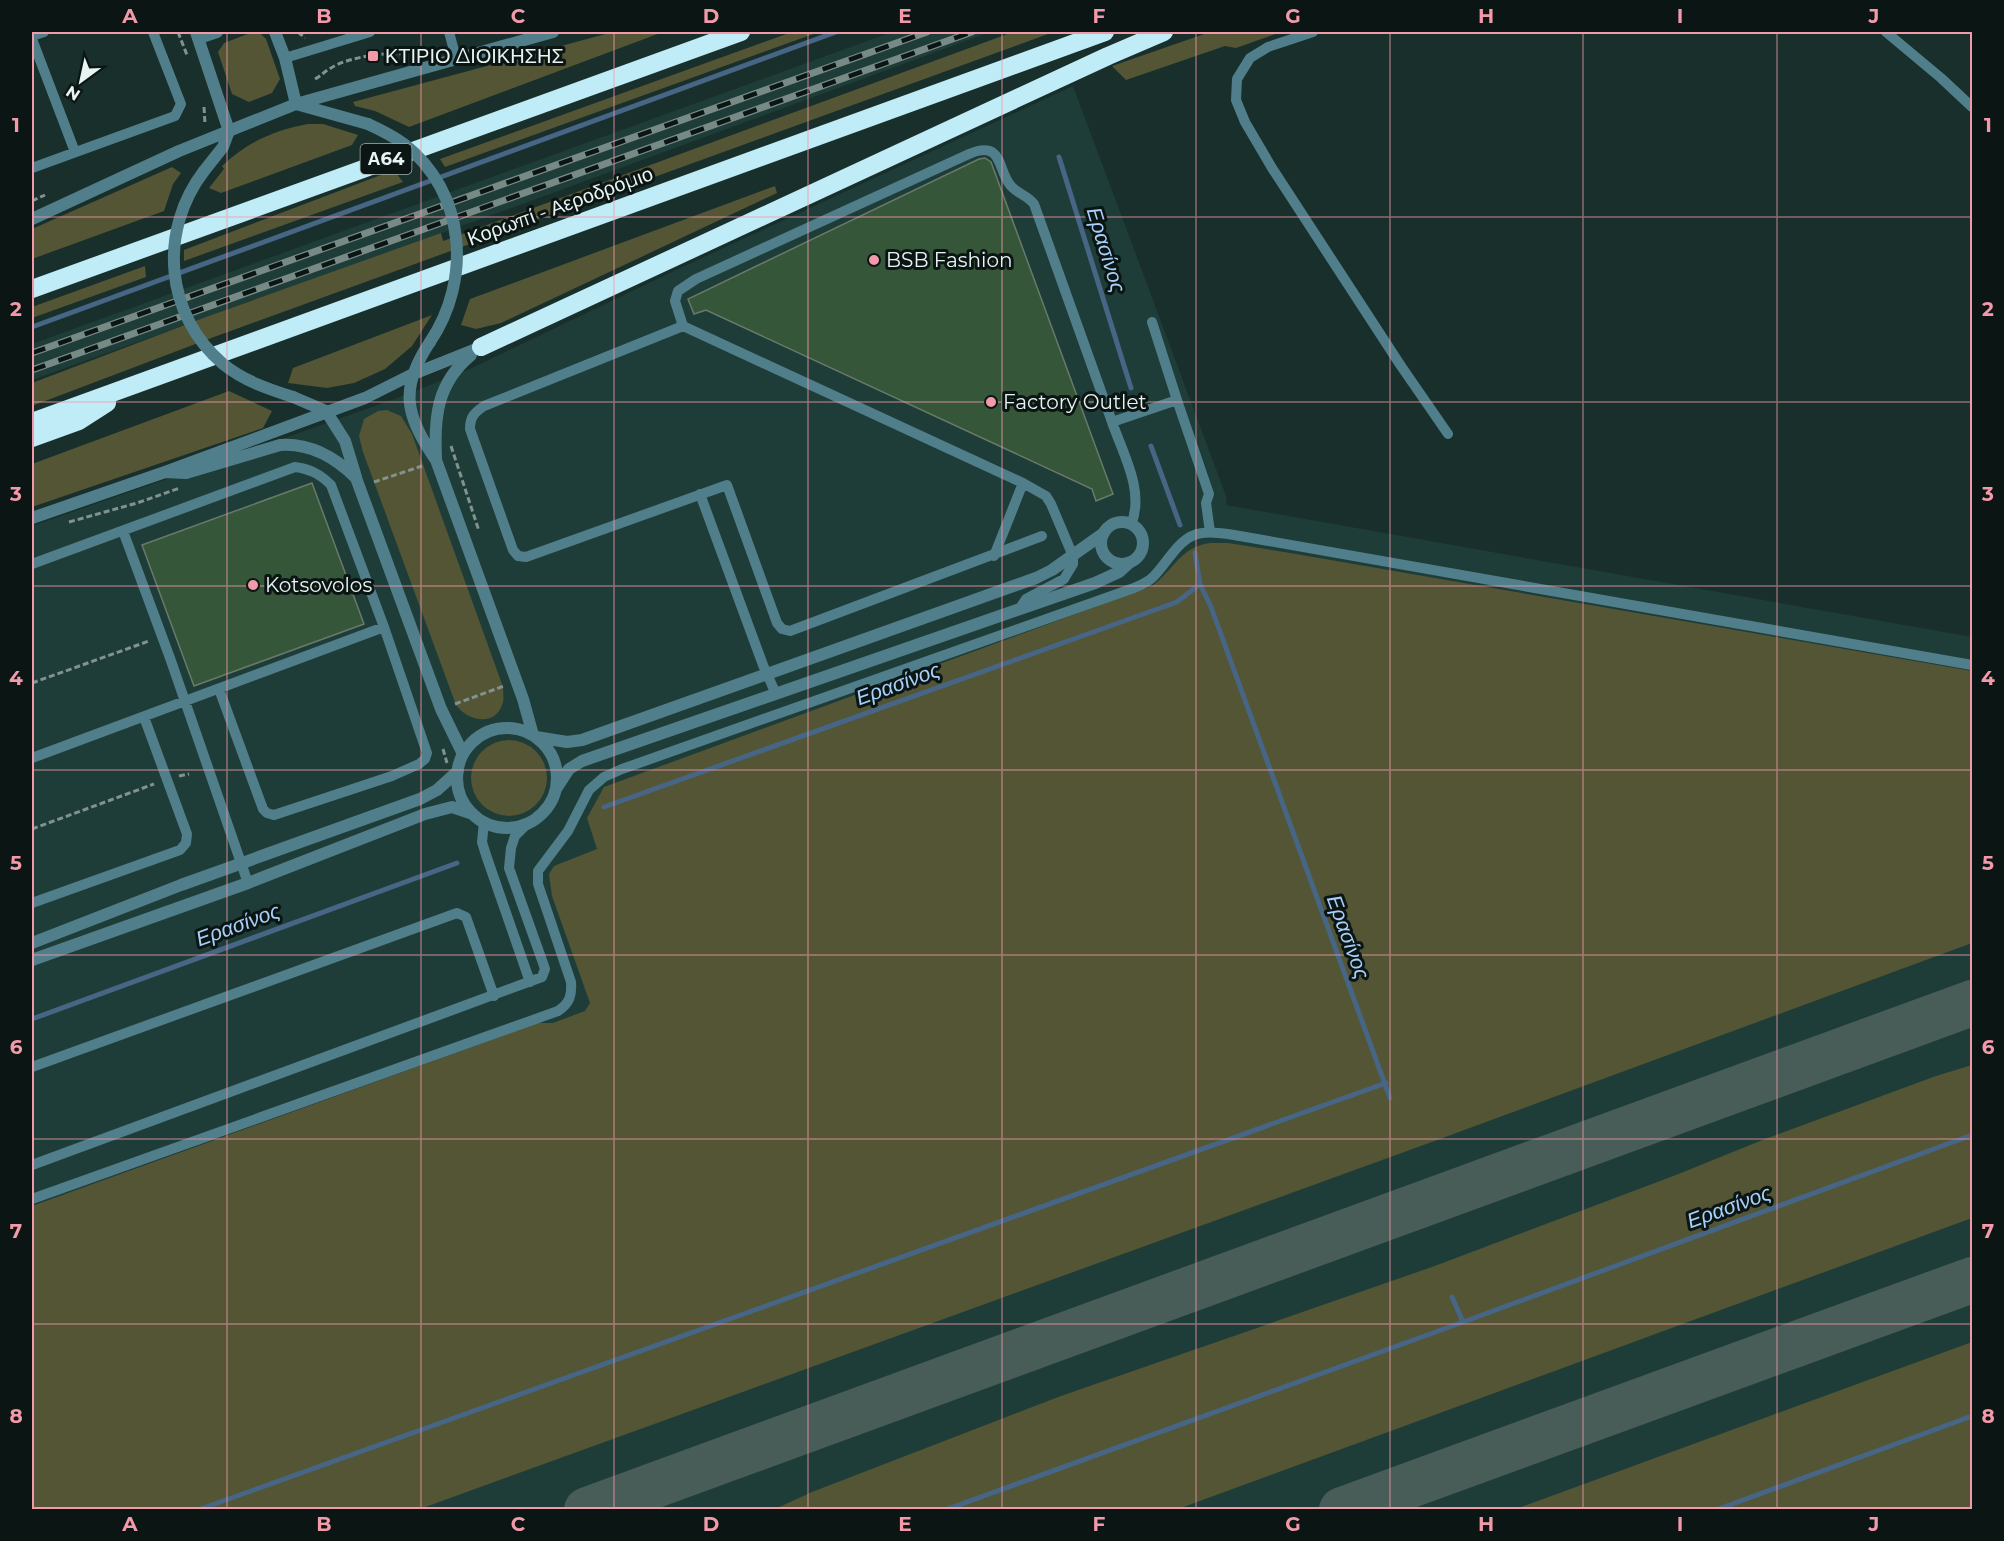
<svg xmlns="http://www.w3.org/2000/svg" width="2004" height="1541" viewBox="0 0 2004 1541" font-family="Montserrat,sans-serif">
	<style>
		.built { fill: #1f3d38 }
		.green { fill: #535535 }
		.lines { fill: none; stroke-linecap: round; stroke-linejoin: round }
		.stream { stroke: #476584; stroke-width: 5 }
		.taxiway { stroke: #485c58; stroke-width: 46 }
		.building { fill: #365639; stroke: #6a796b; stroke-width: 1.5 }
		.path { stroke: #81928f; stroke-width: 3; stroke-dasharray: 6 3; stroke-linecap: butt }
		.service { stroke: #507f8b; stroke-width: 10 }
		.minor { stroke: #507f8b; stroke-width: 12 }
		.motorway { stroke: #bfecf7; stroke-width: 18 }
		.rail-casing { stroke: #788a86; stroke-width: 7 }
		.rail { stroke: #0b1513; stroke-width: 4.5; stroke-dasharray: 14; stroke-linecap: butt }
		.minor-bridge { stroke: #507f8b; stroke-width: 12 }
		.grid { fill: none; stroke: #f39aaa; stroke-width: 1.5; stroke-opacity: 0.55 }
		.poi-dot { fill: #f39aaa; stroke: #0b1513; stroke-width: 2 }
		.labels { text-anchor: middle; stroke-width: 6; stroke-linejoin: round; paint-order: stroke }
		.shield { fill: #0b1513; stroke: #a5b1ae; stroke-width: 1.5 }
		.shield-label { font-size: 18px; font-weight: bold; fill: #e7f4f1 }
		.poi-label { font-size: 20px; fill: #e7f4f1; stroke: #0b1513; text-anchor: start }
		.street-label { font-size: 20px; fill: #e7f4f1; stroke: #0b1513 }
		.water-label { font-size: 21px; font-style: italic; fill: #a7cff9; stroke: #0b1513 }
		.neatline { fill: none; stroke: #f39aaa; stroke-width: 2 }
		.grid-label { font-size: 20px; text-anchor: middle; font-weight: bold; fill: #f39aaa }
	</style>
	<rect width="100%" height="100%" fill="#192f2b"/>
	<path class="built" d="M 892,32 L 990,32 L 539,198 L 32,380 L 32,344 Z
		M 1073,86 L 1226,496 L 1226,505 L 1972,637 L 1972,1509 L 32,1509 L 32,526 L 285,438 L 400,397 L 472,368 L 674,271 Z"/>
	<path class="green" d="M 253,32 L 259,32 L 266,39 L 280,79 L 272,93 L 249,102 L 232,94 L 218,52 L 224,43 Z
		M 613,32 L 663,32 L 409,127 L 375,111 L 355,106 L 353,102 Z
		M 792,32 L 819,32 L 445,167 L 440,159 Z
		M 1013,32 L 1047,32 L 1048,34 L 214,337 L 32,406 L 32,383 L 206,317 L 441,233 L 443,241 Z
		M 1210,32 L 1281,32 L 1236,48 L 1225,46 L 1126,80 L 1112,66 Z
		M 308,124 L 323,124 L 358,135 L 352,145 L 221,193 L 209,188 L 224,169 L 222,166 C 247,142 275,130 308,124 Z
		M 172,167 L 181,173 L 173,184 L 164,211 L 32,259 L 32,229 Z
		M 394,170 L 403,182 L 184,261 L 184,250 Z
		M 775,186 L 777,193 L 501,323 L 476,329 L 461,325 L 470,299 Z
		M 145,266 L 146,277 L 32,318 L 32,307 Z
		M 432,315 L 412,346 L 385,369 L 354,383 L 327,388 L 288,383 L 293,368 Z
		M 229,391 L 272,411 L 263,428 L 32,507 L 32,464 Z
		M 387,410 L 401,416 L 412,434 L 503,687 C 503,691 504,697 503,702 C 497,727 468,722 456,705 L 363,452 L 359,436 L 364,419 L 378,411 Z
		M 1210,543 L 1228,543 L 1296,554 L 1972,671 L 1972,943 L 1429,1143 L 420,1509 L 32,1510 L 32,1206 L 538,1023 L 553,1023 L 585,1011 L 590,1003 L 552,896 L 549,874 L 554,866 L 597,849 L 587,818 L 604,787 L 1152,586 C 1174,570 1180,547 1210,543 Z
		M471 778a38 38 0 1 1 76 0a38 38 0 1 1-76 0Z
		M 1972,1065 L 1972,1218 L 1178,1509 L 775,1509 L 812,1492 L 1061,1396 L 1432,1267 L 1676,1175 L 1760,1141 L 1936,1076 Z
		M 1972,1342 L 1972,1509 L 1516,1509 Z"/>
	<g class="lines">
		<path class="stream" d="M 1059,157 L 1131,388
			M 32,327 L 836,32
			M 1151,446 L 1180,525
			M 1195,553 L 1200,584 L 1211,607 L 1390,1098
			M 604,807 L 1177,602 L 1200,584
			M 32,1019 L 457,863
			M 1463,1322 L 1972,1135
			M 198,1510 L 1386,1083
			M 945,1510 L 1463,1322 L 1452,1297
			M 1716,1510 L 1972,1416"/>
		<path class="taxiway" d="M 587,1510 L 1972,1003
			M 1342,1510 L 1972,1280"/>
	</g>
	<path class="building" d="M 985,158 L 991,162 L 1113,494 L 1096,501 L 1092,489 L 706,310 L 694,314 L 688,299 L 979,159 Z
		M 312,483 L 364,624 L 194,686 L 142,545 Z"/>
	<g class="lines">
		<path class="path" d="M 178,32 L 187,55
			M 298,32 L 305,38
			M 315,79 C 321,76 325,71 331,68 C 346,58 383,52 401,54
			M 204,107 L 205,124
			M 32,201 L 45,195
			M 451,446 L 479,531
			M 374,482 L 422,466
			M 69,522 L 137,503 L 180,488
			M 32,683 L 149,641
			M 455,704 L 504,686
			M 443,749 L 447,763
			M 179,776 L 189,774
			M 32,829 L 154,784"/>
		<path class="service" d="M 449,32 L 456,58
			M 1313,32 L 1268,47 L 1250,58 L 1237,79 L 1236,100 L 1245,122 L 1272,168 L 1401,366 L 1448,434
			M 1886,32 L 1941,78 L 1972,107
			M 32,36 L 44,32
			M 32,39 L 75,152
			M 285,58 L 370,32
			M 32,168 L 175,116 L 181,104 L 153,32
			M 683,326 L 484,406 C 474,413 470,417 470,429 L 513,550 L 518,556 L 526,557 L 727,485 L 777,623 L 782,629 L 790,631 L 1042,536
			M 1177,400 L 1209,494 L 1206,503 L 1210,532
			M 700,494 L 763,665 L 776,694
			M 1131,525 C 1145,491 1123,454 1112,422 L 1177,400 L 1152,322
			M 123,531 L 170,658 L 248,883
			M 994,556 L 1023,483
			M 32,564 L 295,467 C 310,469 320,474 331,485 L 384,627 L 427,753 L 425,759 L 419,764 L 392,776 L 274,815 L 267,813 L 263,809 L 219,689
			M 1020,608 L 1026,599 L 1064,579 L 1073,564 L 1073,556 L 1051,504 L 1046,496 L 1023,483 L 683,326 L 675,301 L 678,291 L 696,279 L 969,154 C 1004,139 997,171 1011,186 C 1018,194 1027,195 1034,204 L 1112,422
			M 32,758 L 384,627
			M 484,822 L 482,842 L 486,855 L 530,982
			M 32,903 L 180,850 L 186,843 L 187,834 L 144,717
			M 32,1067 L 457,913 L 466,917 L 494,996
			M 32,1165 L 542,977 L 545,969 L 543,963 L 509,868 L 511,848 L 515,836 L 527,824
			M 32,1199 L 558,1011 C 570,1003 572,995 571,982 L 538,884 L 538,871 L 568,831 L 589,790 L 604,777 L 622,769 L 1134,588 C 1141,585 1149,582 1154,576 C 1169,561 1179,536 1202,533 C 1214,531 1228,534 1240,536 L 1972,665"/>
		<path class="minor" d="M 196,32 L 229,131 L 223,147 L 204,171
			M 275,32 L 285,58 L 296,104
			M 199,38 L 217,32
			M 296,104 L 368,124
			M 32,219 L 179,151 L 296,104 L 553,32
			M 430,342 C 399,388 405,416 436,460 L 523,699 L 533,735
			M 293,397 L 326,411 L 345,441 L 356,477
			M 436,458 C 434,417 437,383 471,355
			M 165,472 L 186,473 L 280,445 C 310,443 335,457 356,478 L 441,709 L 463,754
			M 32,518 L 165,472 L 365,398 L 411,375 L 481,347
			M1101 543a21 21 0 1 1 42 0a21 21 0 1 1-42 0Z
			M457 778a50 50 0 1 1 100 0a50 50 0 1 1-100 0Z
			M 536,737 L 567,742 L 582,740 L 1036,578 L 1052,570 L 1104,533
			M 556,789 L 569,769 L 582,761 L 1095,583 L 1119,572 L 1130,562
			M 32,943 L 181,885 L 420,799 L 437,790 L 458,771
			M 32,960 L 248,883 L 425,814 L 452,807 L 473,814"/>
		<path class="motorway" d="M 32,289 L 741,32
			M 481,347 L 1108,56 L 1164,32
			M 32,422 L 1105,32
			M 32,438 L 79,421 L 107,403"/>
		<defs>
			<path id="rail" d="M 32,353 L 927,32
				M 32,370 L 972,32"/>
		</defs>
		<use href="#rail" class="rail-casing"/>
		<use href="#rail" class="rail"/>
		<path class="minor-bridge" d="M 368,124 C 381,130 393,136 404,144 C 466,192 472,280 430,342
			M 204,171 C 158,231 165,315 223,364 C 244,381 268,389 293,397"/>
	</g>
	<path class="grid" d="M 227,32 L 227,1510M 421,32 L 421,1510M 614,32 L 614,1510M 808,32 L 808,1510M 1002,32 L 1002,1510M 1196,32 L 1196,1510M 1390,32 L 1390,1510M 1583,32 L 1583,1510M 1777,32 L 1777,1510M 32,217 L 1972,217M 32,402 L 1972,402M 32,586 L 1972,586M 32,770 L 1972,770M 32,955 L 1972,955M 32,1139 L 1972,1139M 32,1324 L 1972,1324"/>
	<g class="poi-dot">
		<rect x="367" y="50" width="12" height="12" rx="3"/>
		<circle cx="874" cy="260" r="6"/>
		<circle cx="991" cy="402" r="6"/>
		<circle cx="253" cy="585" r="6"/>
	</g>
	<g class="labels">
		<rect class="shield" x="360.5" y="144" width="51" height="30" rx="4.5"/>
		<g class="shield-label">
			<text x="386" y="165">Α64</text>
		</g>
		<g class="poi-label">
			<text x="385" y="63">ΚΤΙΡΙΟ ΔΙΟΙΚΗΣΗΣ</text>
			<text x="886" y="267">BSB Fashion</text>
			<text x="1003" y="409">Factory Outlet</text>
			<text x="265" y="592">Kotsovolos</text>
		</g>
		<g class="street-label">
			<text transform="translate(560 206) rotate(-20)" y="7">Κορωπί - Αεροδρόμιο</text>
		</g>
		<g class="water-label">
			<text transform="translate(1106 250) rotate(73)" y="7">Ερασίνος</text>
			<text transform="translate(898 684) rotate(-20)" y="7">Ερασίνος</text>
			<text transform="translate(238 925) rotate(-20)" y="7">Ερασίνος</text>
			<text transform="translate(1348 937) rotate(70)" y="7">Ερασίνος</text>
			<text transform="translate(1729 1207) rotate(-20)" y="7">Ερασίνος</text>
		</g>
	</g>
	<rect width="2004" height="1541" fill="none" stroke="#0b1513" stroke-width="66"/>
	<g transform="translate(81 81) rotate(213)" stroke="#0b1513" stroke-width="4.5" paint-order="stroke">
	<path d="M0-4.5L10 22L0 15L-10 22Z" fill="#e7f4f1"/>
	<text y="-9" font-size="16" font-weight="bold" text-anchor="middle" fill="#e7f4f1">N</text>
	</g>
	<rect x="33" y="33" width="1938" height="1475" class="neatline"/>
	<g class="grid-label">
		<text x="130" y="23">A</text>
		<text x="324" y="23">B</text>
		<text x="518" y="23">C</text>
		<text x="711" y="23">D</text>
		<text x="905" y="23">E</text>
		<text x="1099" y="23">F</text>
		<text x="1293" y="23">G</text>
		<text x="1486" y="23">H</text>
		<text x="1680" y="23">I</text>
		<text x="1874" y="23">J</text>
		<text x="16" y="132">1</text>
		<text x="1988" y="132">1</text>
		<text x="16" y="316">2</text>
		<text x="1988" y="316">2</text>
		<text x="16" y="501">3</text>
		<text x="1988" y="501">3</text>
		<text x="16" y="685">4</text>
		<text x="1988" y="685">4</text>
		<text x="16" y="870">5</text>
		<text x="1988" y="870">5</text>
		<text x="16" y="1054">6</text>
		<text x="1988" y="1054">6</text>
		<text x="16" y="1238">7</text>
		<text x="1988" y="1238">7</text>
		<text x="16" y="1423">8</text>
		<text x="1988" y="1423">8</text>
		<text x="130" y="1531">A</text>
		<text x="324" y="1531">B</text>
		<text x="518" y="1531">C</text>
		<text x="711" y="1531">D</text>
		<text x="905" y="1531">E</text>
		<text x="1099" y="1531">F</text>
		<text x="1293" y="1531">G</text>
		<text x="1486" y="1531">H</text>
		<text x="1680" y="1531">I</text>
		<text x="1874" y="1531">J</text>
	</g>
</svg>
